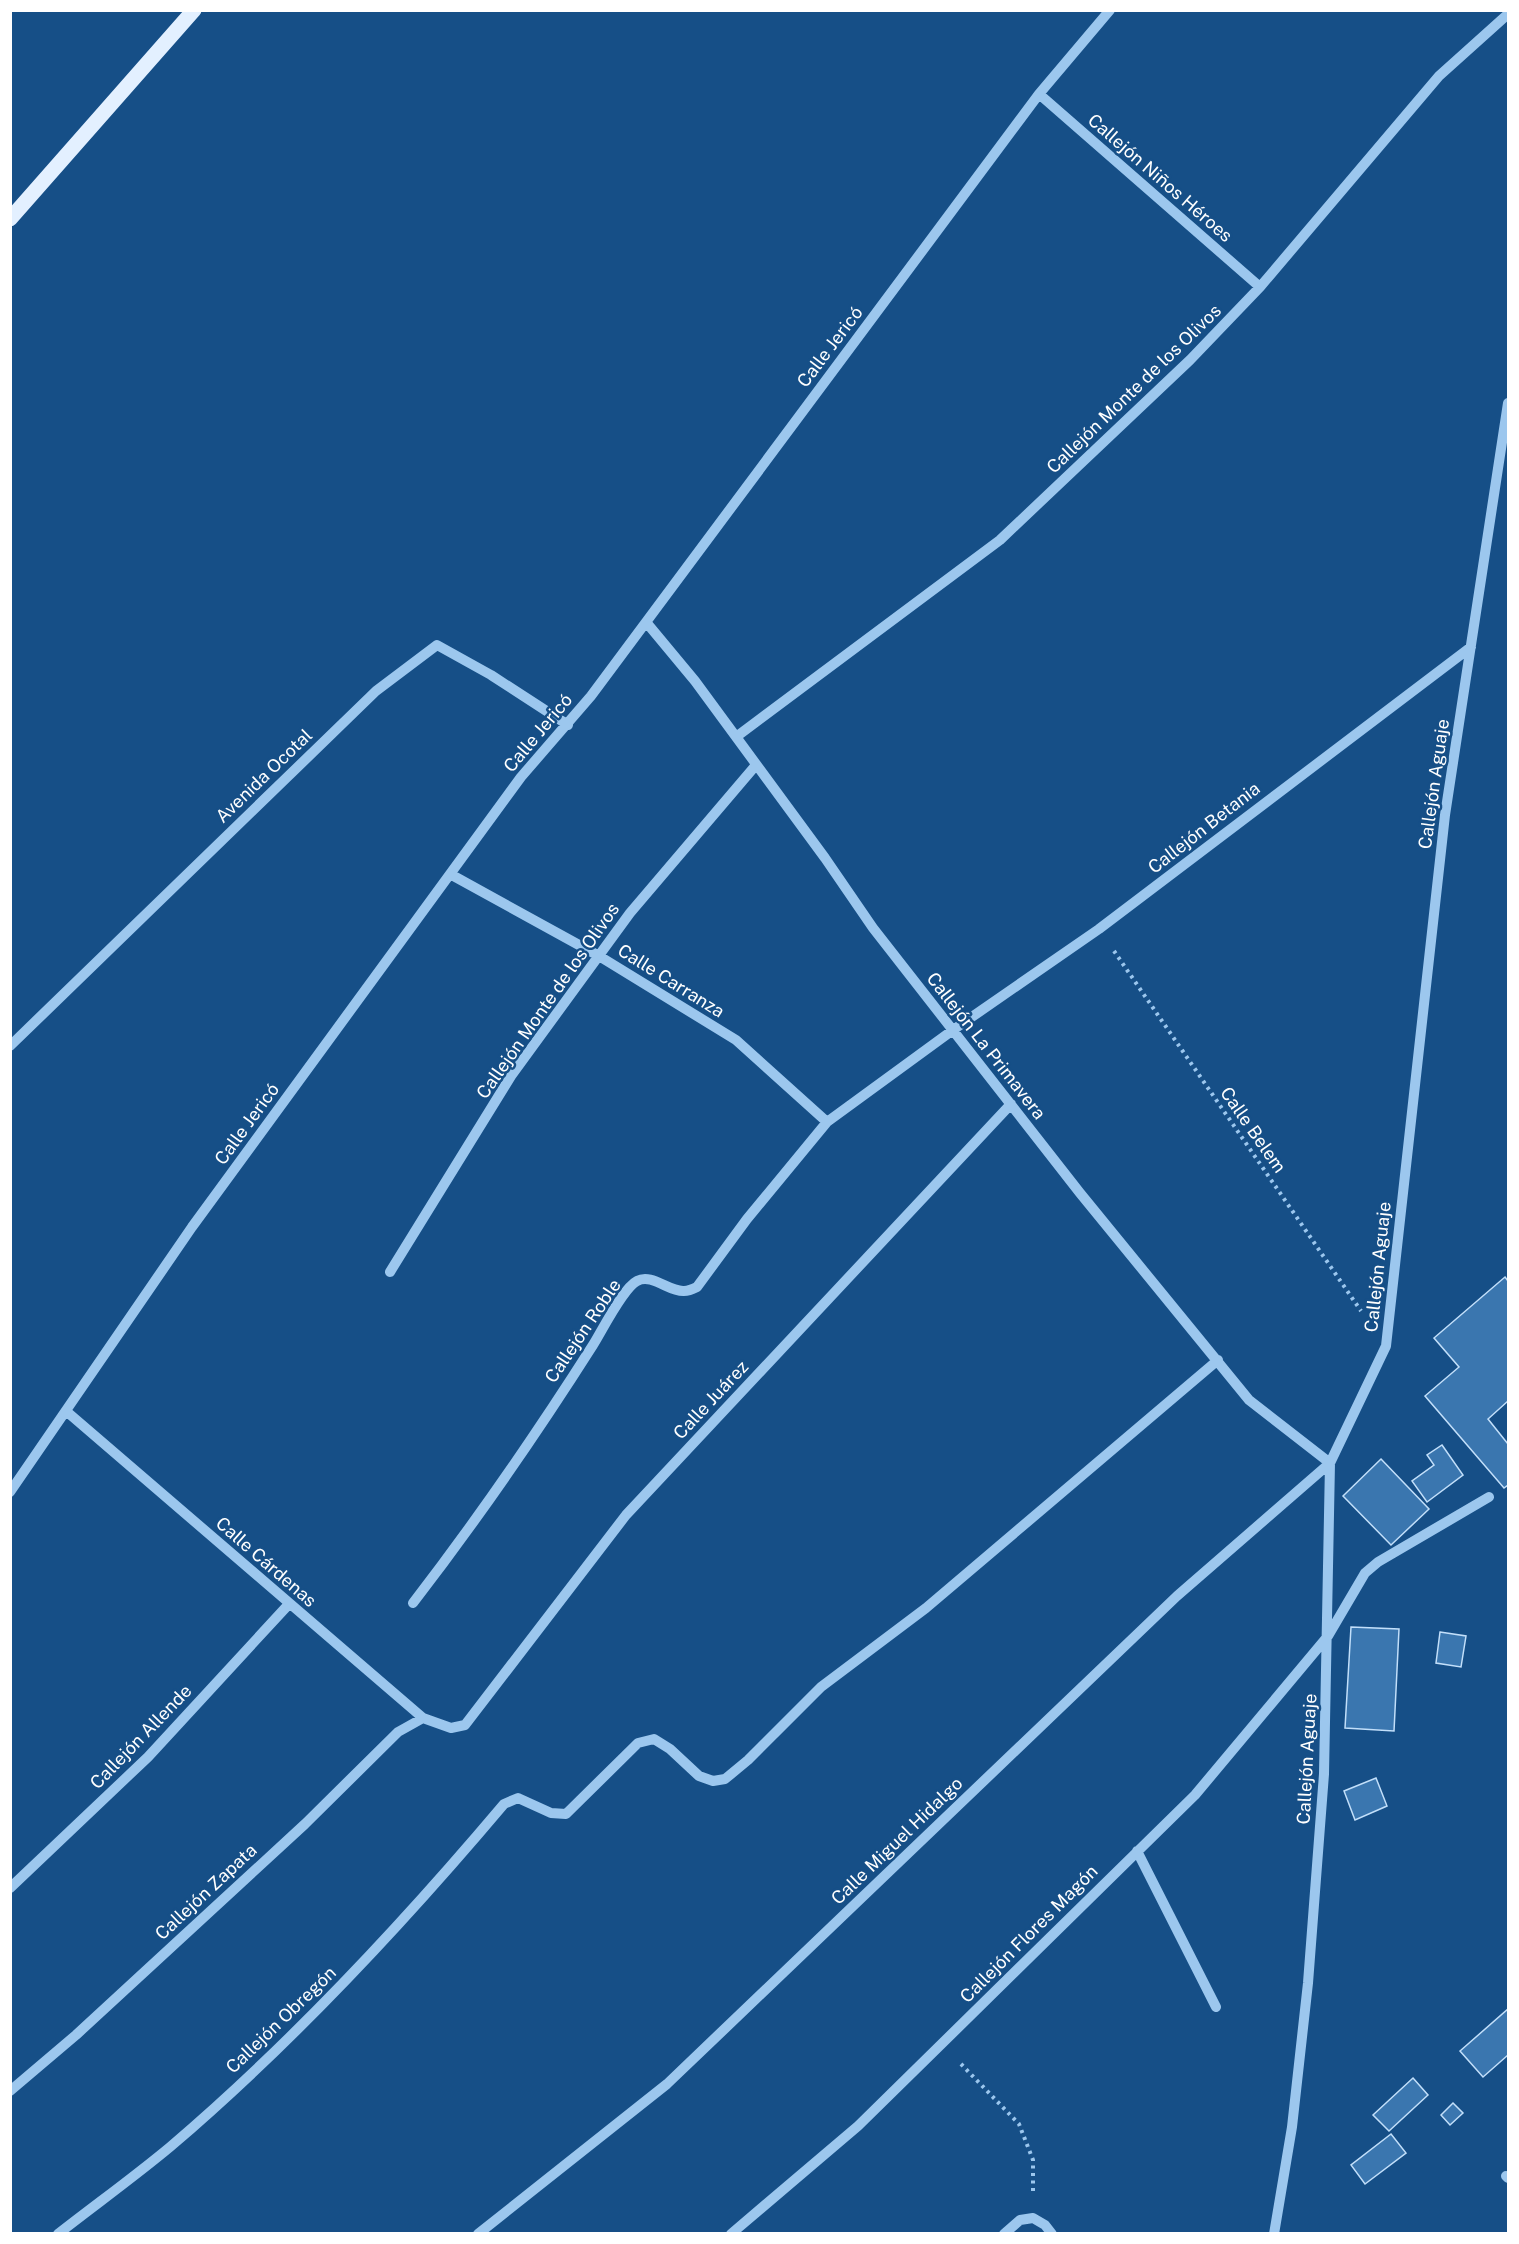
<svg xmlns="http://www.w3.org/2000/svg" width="1519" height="2244" viewBox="0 0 1519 2244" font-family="'Public Sans',sans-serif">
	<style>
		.building { fill: #3a76af; stroke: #c2dffa; stroke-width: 1.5 }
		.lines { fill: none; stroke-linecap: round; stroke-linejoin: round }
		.path { stroke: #9cc7ee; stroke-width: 4; stroke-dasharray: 3 4.5; stroke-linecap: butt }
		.minor { stroke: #9cc7ee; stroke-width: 10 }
		.major { stroke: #e3f0ff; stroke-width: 15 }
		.labels { text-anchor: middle; stroke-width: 5; stroke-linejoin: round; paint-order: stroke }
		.street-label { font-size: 18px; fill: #fff; stroke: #164f87 }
	</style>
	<rect width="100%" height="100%" fill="#164f87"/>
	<path class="building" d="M 1505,1277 L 1508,1281 L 1508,1401 L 1488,1419 L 1508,1444 L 1508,1485 L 1504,1488 L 1425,1396 L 1459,1367 L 1434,1338 Z
		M 1442,1445 L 1463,1475 L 1427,1502 L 1412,1481 L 1434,1465 L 1427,1455 Z
		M 1381,1459 L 1429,1509 L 1391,1545 L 1343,1496 Z
		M 1351,1627 L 1399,1629 L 1394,1731 L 1345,1728 Z
		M 1440,1632 L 1466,1636 L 1461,1667 L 1436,1663 Z
		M 1376,1778 L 1387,1806 L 1355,1820 L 1344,1791 Z
		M 1508,2009 L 1508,2055 L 1483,2077 L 1460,2051 Z
		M 1413,2078 L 1428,2095 L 1389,2131 L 1373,2115 Z
		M 1453,2103 L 1463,2113 L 1450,2125 L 1441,2115 Z
		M 1391,2134 L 1406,2153 L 1365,2184 L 1351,2165 Z"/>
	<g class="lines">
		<path class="path" d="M 1114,951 L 1361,1311
			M 961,2064 L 1019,2124 L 1033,2160 L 1033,2193"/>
		<path class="minor" d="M 1039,94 L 1260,287
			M 736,737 L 1000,540 L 1190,360 L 1260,287 L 1439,76 L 1508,14
			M 450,874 L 599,956 L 736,1040 L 827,1122
			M 10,1046 L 376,691 L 437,645 L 491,675 L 568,725
			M 390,1272 L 511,1076 L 630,913 L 756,765
			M 66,1411 L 423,1718 L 451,1728 L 465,1725 L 626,1515 L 1011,1104
			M 10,1492 L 192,1227 L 521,777 L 591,696 L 1039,94 L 1110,10
			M 413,1603 C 477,1520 537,1433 593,1345 C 602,1331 623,1288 637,1281 C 652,1273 669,1292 684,1291 C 688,1291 693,1289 697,1287 L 747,1219 L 827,1122 L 953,1030 L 1099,929 L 1471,647
			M 1137,1851 L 1216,2007
			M 10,1888 L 148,1757 L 289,1604
			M 10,2091 L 76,2035 L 305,1824 L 398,1732 L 423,1718
			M 1506,2176 L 1508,2178
			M 58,2234 C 95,2205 134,2177 170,2147 C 291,2044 401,1926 504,1804 L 518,1798 L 551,1813 L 566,1814 L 638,1743 L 654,1739 L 670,1749 L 699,1776 L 713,1781 L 725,1779 L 748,1760 L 821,1687 L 926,1608 L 1218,1360
			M 478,2234 L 667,2084 L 1177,1596 L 1330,1463 L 1249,1400 L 1080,1193 L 873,928 L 825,858 L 695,681 L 646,622
			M 731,2234 L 858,2126 L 1195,1795 L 1328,1636 L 1365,1573 L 1378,1562 L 1489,1497
			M 1004,2234 L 1020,2220 L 1033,2218 L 1045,2225 L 1052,2234
			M 1274,2234 L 1292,2127 L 1308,1983 L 1324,1774 L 1330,1463 L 1386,1346 L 1445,815 L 1508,403"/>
		<path class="major" d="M 10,219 L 194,10"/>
	</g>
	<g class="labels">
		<g class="street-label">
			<text transform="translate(1160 178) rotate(41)" y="6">Callejón Niños Héroes</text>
			<text transform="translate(830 347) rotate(-53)" y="6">Calle Jericó</text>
			<text transform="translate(1134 389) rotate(-44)" y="6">Callejón Monte de los Olivos</text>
			<text transform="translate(538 733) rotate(-50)" y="6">Calle Jericó</text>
			<text transform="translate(264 776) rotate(-44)" y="6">Avenida Ocotal</text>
			<text transform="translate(1434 784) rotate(-82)" y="6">Callejón Aguaje</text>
			<text transform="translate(1204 828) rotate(-38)" y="6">Callejón Betania</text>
			<text transform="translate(671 981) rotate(32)" y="6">Calle Carranza</text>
			<text transform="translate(548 1001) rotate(-55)" y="6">Callejón Monte de los Olivos</text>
			<text transform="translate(986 1046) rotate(52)" y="6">Callejón La Primavera</text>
			<text transform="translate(247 1124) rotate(-54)" y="6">Calle Jericó</text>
			<text transform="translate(1253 1130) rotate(55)" y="6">Calle Belem</text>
			<text transform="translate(1378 1267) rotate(-84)" y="6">Callejón Aguaje</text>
			<text transform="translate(583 1331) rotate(-56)" y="6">Callejón Roble</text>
			<text transform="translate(711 1400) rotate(-47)" y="6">Calle Juárez</text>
			<text transform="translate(266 1562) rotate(41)" y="6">Calle Cárdenas</text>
			<text transform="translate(141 1737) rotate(-46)" y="6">Callejón Allende</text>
			<text transform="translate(1307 1759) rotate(-87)" y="6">Callejón Aguaje</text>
			<text transform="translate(897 1841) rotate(-44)" y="6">Calle Miguel Hidalgo</text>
			<text transform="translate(206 1892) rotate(-43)" y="6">Callejón Zapata</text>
			<text transform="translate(1029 1934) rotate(-45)" y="6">Callejón Flores Magón</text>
			<text transform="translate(281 2020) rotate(-44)" y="6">Callejón Obregón</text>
		</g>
	</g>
	<rect width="1519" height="2244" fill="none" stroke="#ffffff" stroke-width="24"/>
</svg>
